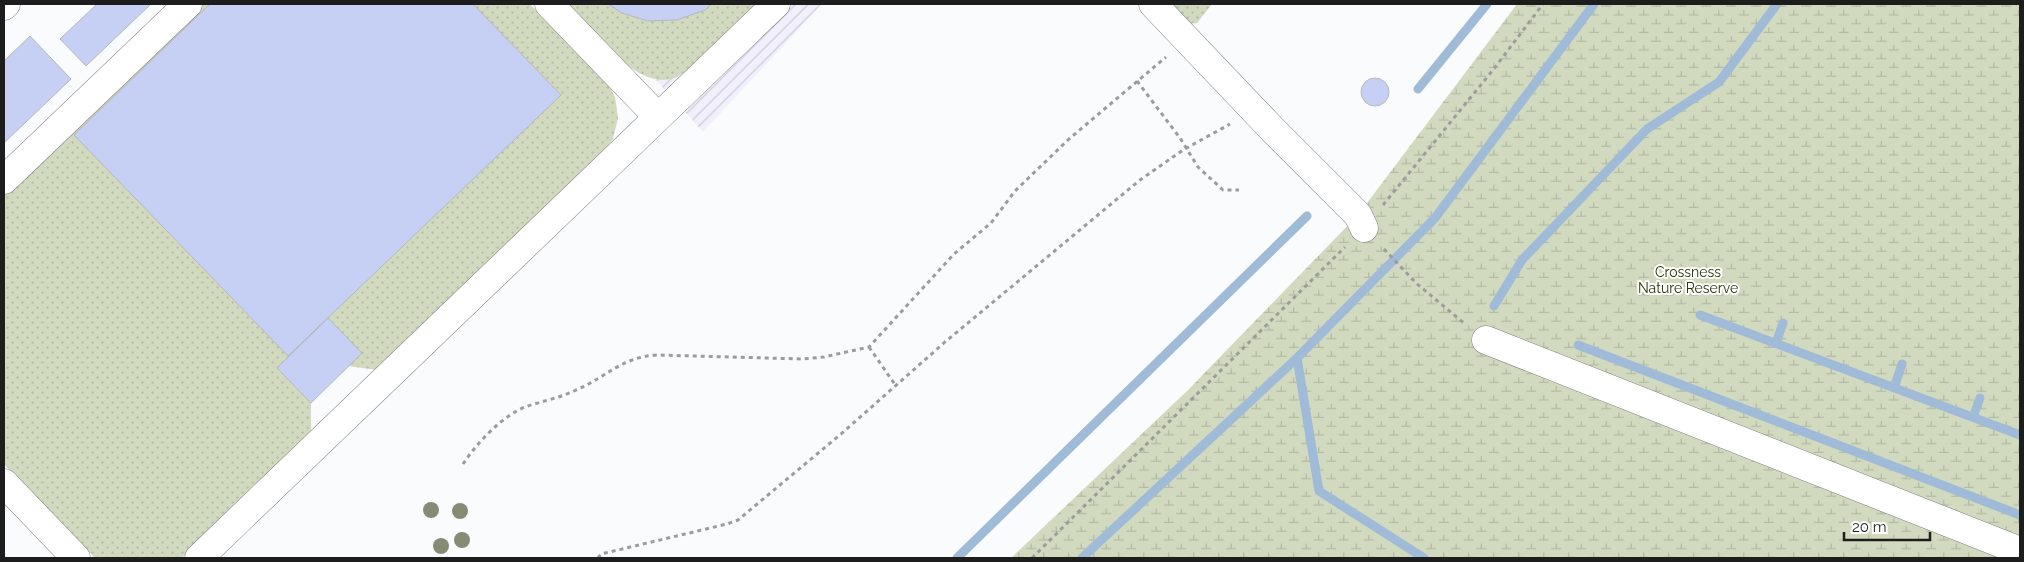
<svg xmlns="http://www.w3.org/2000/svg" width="2024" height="562" viewBox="0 0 2024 562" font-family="Raleway,sans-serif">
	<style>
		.industrial { fill: url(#industrial-furrows) }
		.grass { fill: url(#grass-dots) }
		.wetland { fill: url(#wetland-marsh) }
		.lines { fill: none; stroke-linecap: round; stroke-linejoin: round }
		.stream { stroke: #9fbbd8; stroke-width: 9 }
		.building { fill: #c6d0f5; stroke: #b7b8ba }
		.minor-casing { stroke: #7e7e80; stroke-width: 29 }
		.path { stroke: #9c9c9d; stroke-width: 3; stroke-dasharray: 4 4; stroke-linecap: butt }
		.minor { stroke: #fff; stroke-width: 28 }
		.tree { fill: #868c74 }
		.labels { text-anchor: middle; stroke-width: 4; stroke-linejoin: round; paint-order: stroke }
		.park-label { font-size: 14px; fill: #283205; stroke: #fff }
	</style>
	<defs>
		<pattern id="industrial-furrows" width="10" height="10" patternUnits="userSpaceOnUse" patternTransform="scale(1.25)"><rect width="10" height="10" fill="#f1effc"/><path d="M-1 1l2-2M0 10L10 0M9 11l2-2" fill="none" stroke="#ceccd8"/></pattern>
		<pattern id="grass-dots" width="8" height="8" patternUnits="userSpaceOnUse" patternTransform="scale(1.25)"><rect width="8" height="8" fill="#d1dabe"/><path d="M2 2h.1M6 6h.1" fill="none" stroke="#b3bba3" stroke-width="1.8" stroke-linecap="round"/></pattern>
		<pattern id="wetland-marsh" width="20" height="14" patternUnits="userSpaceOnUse" patternTransform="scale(1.25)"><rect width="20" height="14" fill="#d1dabe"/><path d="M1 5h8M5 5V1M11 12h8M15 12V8" fill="none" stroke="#b3bba3"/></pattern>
	</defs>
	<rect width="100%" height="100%" fill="#fafbfc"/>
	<path class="industrial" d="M 587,4 L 822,4 L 703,132 Z"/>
	<path class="grass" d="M 197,4 L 530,4 L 609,86 L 615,97 L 618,118 L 613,139 L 607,147 L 377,370 L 348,366 L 311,403 L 311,433 L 182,558 L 95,558 L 4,464 L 4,189 Z
		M 566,4 L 756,4 C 738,21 721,37 703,54 C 695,62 685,74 674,78 C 637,92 589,27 566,4 Z
		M 1164,4 L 1212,4 L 1197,23 L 1184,24 Z"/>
	<path class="wetland" d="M 1517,4 L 2020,4 L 2020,558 L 1011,558 L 1188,390 L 1358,215 Z"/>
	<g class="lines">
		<path class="stream" d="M 1418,89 L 1487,4
			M 1494,306 L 1522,260 L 1647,129 L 1719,82 L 1777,4
			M 1700,315 L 2020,435
			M 1776,343 L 1783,323
			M 1578,345 L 2020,515
			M 1297,358 L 1319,491 L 1424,558
			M 1894,388 L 1902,364
			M 1973,417 L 1980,398
			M 957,558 L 1307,216
			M 1082,558 L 1297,358 L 1435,218 L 1594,4"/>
	</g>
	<path class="building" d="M 97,4 L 151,4 L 86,66 L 60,39 Z
		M 210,4 L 473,4 L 561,95 L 288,356 L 74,135 Z
		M 608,4 L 711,4 L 705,10 L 677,20 L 648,21 L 622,13 Z
		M 30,36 L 71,79 L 4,143 L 4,61 Z
		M1361 92a14 14 0 1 1 28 0a14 14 0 1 1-28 0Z
		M 328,318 L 362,353 L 311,403 L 277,368 Z"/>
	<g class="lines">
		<defs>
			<path id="minor" d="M 549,4 L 658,117
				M 1153,4 L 1273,130 L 1358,215 L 1364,228
				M 4,6 L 6,4
				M 4,180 L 188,4
				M 1486,340 L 2020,551
				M 4,483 L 76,558
				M 199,558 L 776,4"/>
		</defs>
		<use href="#minor" class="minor-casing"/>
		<path class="path" d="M 1137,81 L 1180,138 L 1198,167 L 1223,190 L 1239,190
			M 1383,205 L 1493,70 L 1543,4
			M 1384,249 L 1416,283 L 1465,324
			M 869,347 L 896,386
			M 463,464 C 477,443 501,417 525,407 C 542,401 560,398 576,390 C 607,377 621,357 657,355 L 803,359 L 824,357 L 869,347 L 954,254 L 991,223 L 1015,191 L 1069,139 L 1166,57
			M 598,558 L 601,554 L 727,524 L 738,520 L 841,434 L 945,342 L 1140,180 L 1183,150 L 1230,124
			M 1032,558 L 1345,247"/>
		<use href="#minor" class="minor"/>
	</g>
	<g class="tree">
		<circle cx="431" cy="510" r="8"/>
		<circle cx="460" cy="511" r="8"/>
		<circle cx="462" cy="540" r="8"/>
		<circle cx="441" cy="546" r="8"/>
	</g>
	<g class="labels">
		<g class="park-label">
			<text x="1688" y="277">Crossness<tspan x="1688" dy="16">Nature Reserve</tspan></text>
		</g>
	</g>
	<rect width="2024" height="562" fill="none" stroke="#1d1d1e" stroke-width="10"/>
	<path d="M1844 532v8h86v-8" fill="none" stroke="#1d1d1e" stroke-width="2.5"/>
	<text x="1852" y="532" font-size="15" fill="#1d1d1e" stroke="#ffffff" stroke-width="4" paint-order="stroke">20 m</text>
</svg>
